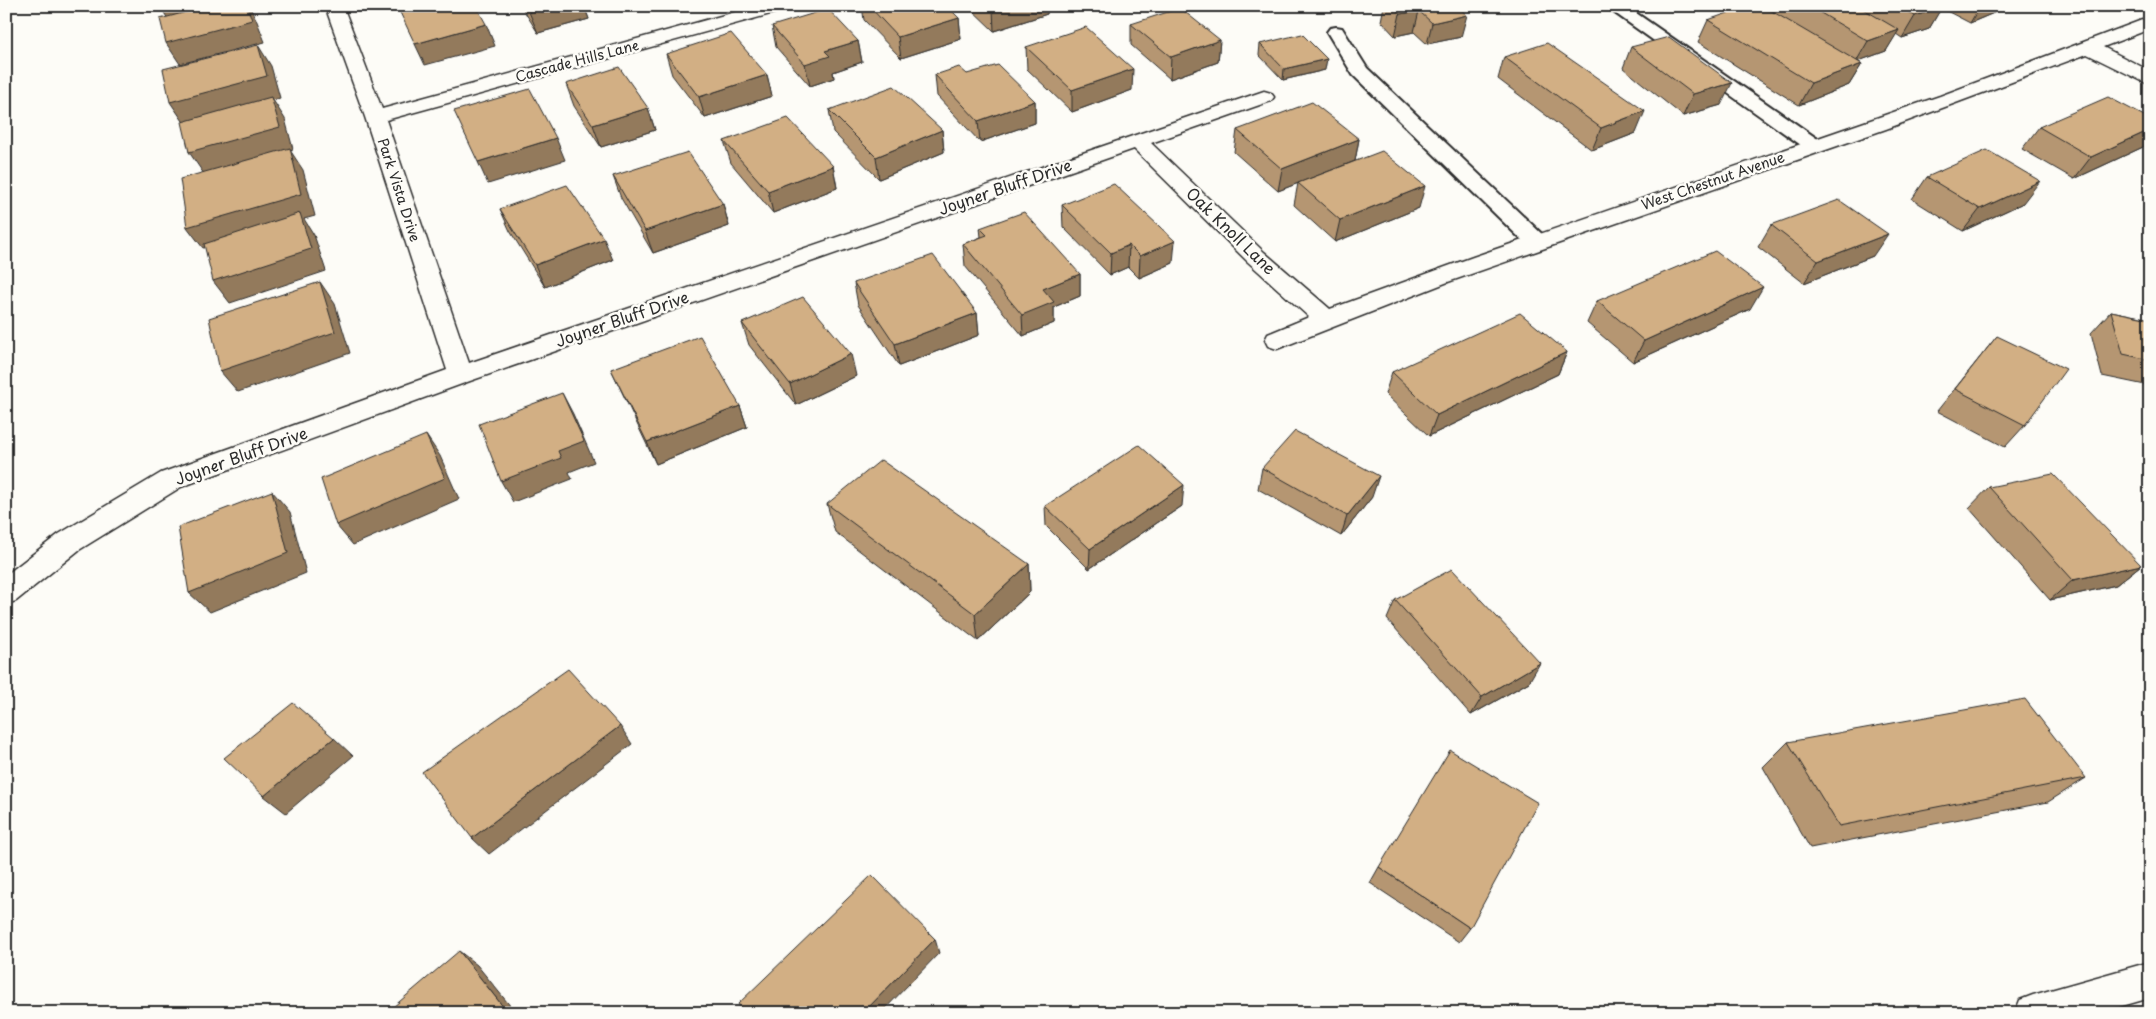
<svg xmlns="http://www.w3.org/2000/svg" width="2156" height="1019" viewBox="0 0 2156 1019" font-family="'Playpen Sans',sans-serif">
	<style>
		.lines { fill: none; stroke-linecap: round; stroke-linejoin: round }
		.service-casing { stroke: #2b2b2b; stroke-width: 4 }
		.minor-casing { stroke: #2b2b2b; stroke-width: 3 }
		.tertiary-casing { stroke: #2b2b2b; stroke-width: 3 }
		.service { fill: #fdfcf7; fill-rule: evenodd }
		.minor { fill: #fdfcf7; fill-rule: evenodd }
		.tertiary { fill: #fdfcf7; fill-rule: evenodd }
		.wall { fill: #b59672; stroke: #2b2b2b }
		.shaded-wall { fill: #937a5c; stroke: #2b2b2b }
		.building { fill: #d2af84; stroke: #2b2b2b }
		.labels { text-anchor: middle; stroke-width: 5; stroke-linejoin: round; paint-order: stroke }
		.far-street-label { font-size: 14px; fill: #2b2b2b; stroke: #fdfcf7 }
		.street-label { font-size: 16px; fill: #2b2b2b; stroke: #fdfcf7 }
	</style>
	<rect width="100%" height="100%" fill="#fdfcf7"/>
	<filter id="ink" filterUnits="userSpaceOnUse"><feTurbulence type="fractalNoise" baseFrequency=".02" numOctaves="2"/><feDisplacementMap in="SourceGraphic" scale="10" xChannelSelector="R" yChannelSelector="G"/><feConvolveMatrix kernelMatrix="1 2 1 2 8 2 1 2 1" color-interpolation-filters="sRGB"/></filter>
	<g filter="url(#ink)">
		<g class="lines">
			<defs>
				<path id="service" d="M 1605,6 L 1626,6 L 1822,142 L 1825,146 L 1822,150 L 1815,152 L 1808,150 Z
					M 1336,27 L 1342,28 L 1367,68 L 1545,237 L 1548,242 L 1545,247 L 1537,249 L 1529,247 L 1353,75 L 1327,32 L 1330,28 Z"/>
				<path id="minor" d="M 325,6 L 343,6 L 382,109 L 757,6 L 788,6 L 785,10 L 386,120 L 469,363 L 1264,91 L 1271,93 L 1274,97 L 1271,101 L 1151,143 L 1264,252 L 1330,309 L 1473,257 L 1940,96 L 2150,17 L 2150,29 L 2103,47 L 2150,71 L 2150,85 L 2087,54 L 1886,129 L 1448,282 L 1277,349 L 1268,346 L 1265,340 L 1268,334 L 1309,317 L 1248,262 L 1134,149 L 470,381 L 181,487 L 79,550 L 16,601 L 6,604 L 6,575 L 59,534 L 161,473 L 447,370 L 365,117 Z"/>
				<path id="tertiary" d="M 2150,962 L 2150,998 L 2098,1013 L 2015,1013 L 2020,1000 L 2033,995 Z"/>
			</defs>
			<use href="#service" class="service-casing"/>
			<use href="#minor" class="minor-casing"/>
			<use href="#tertiary" class="tertiary-casing"/>
			<use href="#service" class="service"/>
			<use href="#minor" class="minor"/>
			<use href="#tertiary" class="tertiary"/>
		</g>
		<path class="wall" d="M 521,6 L 584,6 L 589,19 L 538,33 Z
			M 862,6 L 947,6 L 959,18 L 961,39 L 901,58 L 864,20 Z
			M 968,6 L 1047,6 L 1047,14 L 994,31 Z
			M 1384,6 L 1457,6 L 1461,37 L 1427,44 L 1414,32 L 1395,36 L 1381,21 Z
			M 1776,6 L 1999,6 L 1996,12 L 1970,23 L 1941,8 L 1929,29 L 1902,38 L 1896,34 L 1886,51 L 1858,61 L 1862,64 L 1849,85 L 1799,105 L 1698,42 L 1708,20 L 1773,12 Z
			M 1131,24 L 1220,40 L 1218,62 L 1170,79 L 1131,45 Z
			M 772,26 L 858,41 L 862,62 L 833,72 L 834,78 L 810,86 L 776,47 Z
			M 1260,44 L 1325,70 L 1283,80 L 1259,55 Z
			M 1026,47 L 1132,90 L 1072,112 L 1027,69 Z
			M 1631,47 L 1721,105 L 1683,116 L 1623,68 Z
			M 666,54 L 767,75 L 772,96 L 705,118 L 672,75 Z
			M 1504,57 L 1636,133 L 1592,150 L 1498,79 Z
			M 967,74 L 1035,101 L 1035,123 L 980,142 L 937,96 L 935,75 Z
			M 566,84 L 648,108 L 655,130 L 601,147 L 574,106 Z
			M 829,110 L 942,130 L 944,152 L 879,179 L 833,132 Z
			M 2150,119 L 2150,139 L 2143,147 L 2074,179 L 2022,149 L 2039,127 Z
			M 1237,130 L 1359,139 L 1355,161 L 1278,191 L 1234,152 Z
			M 724,141 L 833,166 L 837,188 L 773,213 L 731,163 Z
			M 613,176 L 723,204 L 729,226 L 653,253 L 621,198 Z
			M 1927,177 L 2023,203 L 1963,231 L 1912,199 Z
			M 1298,183 L 1419,208 L 1335,242 L 1294,205 Z
			M 1062,205 L 1173,263 L 1139,278 L 1128,267 L 1110,275 L 1063,227 Z
			M 500,209 L 613,260 L 545,287 L 510,231 Z
			M 1771,225 L 1873,256 L 1804,283 L 1758,247 Z
			M 980,228 L 1080,274 L 1080,296 L 1054,307 L 1054,323 L 1023,336 L 965,266 L 963,244 L 981,237 Z
			M 854,283 L 977,313 L 979,335 L 899,366 L 858,305 Z
			M 1597,301 L 1750,309 L 1633,362 L 1587,323 Z
			M 2111,311 L 2150,319 L 2150,386 L 2102,376 L 2091,333 Z
			M 742,323 L 856,376 L 796,405 L 749,345 Z
			M 1997,336 L 2025,425 L 2005,447 L 1937,411 Z
			M 1567,352 L 1558,374 L 1429,436 L 1385,394 L 1392,372 Z
			M 611,369 L 740,406 L 747,427 L 656,464 Z
			M 1262,468 L 1372,497 L 1341,536 L 1258,489 Z
			M 1989,487 L 2141,565 L 2116,585 L 2050,600 L 1969,508 Z
			M 827,504 L 1029,564 L 1030,592 L 978,641 L 835,532 Z
			M 1045,506 L 1182,506 L 1089,569 L 1046,526 Z
			M 1395,600 L 1529,682 L 1471,715 L 1387,619 Z
			M 2150,650 L 2150,660 L 2144,654 Z
			M 1788,742 L 2086,778 L 2048,802 L 1810,848 L 1763,767 Z
			M 1379,867 L 1470,928 L 1459,942 L 1370,883 Z"/>
		<path class="shaded-wall" d="M 160,6 L 239,6 L 171,24 Z
			M 247,6 L 249,6 L 256,19 L 265,42 L 180,64 L 166,43 Z
			M 550,6 L 584,6 L 589,19 L 538,33 L 529,12 Z
			M 629,6 L 639,6 L 630,9 Z
			M 1003,6 L 1047,6 L 1047,14 L 994,31 L 993,9 Z
			M 1980,6 L 1999,6 L 1996,12 L 1970,23 Z
			M 1942,7 L 1929,29 L 1902,38 L 1915,16 Z
			M 1419,11 L 1414,32 L 1395,36 L 1400,14 Z
			M 1467,15 L 1461,37 L 1427,44 L 1432,23 Z
			M 959,18 L 961,39 L 901,58 L 898,37 Z
			M 486,24 L 495,46 L 425,65 L 415,44 Z
			M 1899,30 L 1886,51 L 1856,62 L 1868,41 Z
			M 1220,40 L 1218,62 L 1170,79 L 1171,57 Z
			M 858,41 L 862,62 L 833,72 L 834,78 L 810,86 L 805,64 L 825,51 Z
			M 258,45 L 271,66 L 280,98 L 273,100 L 285,119 L 293,149 L 290,150 L 303,170 L 315,216 L 304,219 L 314,235 L 326,271 L 230,303 L 213,281 L 302,220 L 203,248 L 187,227 L 204,174 L 189,152 L 185,124 L 170,102 Z
			M 1327,59 L 1325,70 L 1283,80 L 1284,69 Z
			M 1862,64 L 1849,85 L 1799,105 L 1811,83 Z
			M 1133,69 L 1132,90 L 1072,112 L 1072,90 Z
			M 767,75 L 772,96 L 705,118 L 699,97 Z
			M 1732,83 L 1721,105 L 1683,116 L 1693,94 Z
			M 1035,101 L 1035,123 L 980,142 L 978,121 Z
			M 648,108 L 655,130 L 601,147 L 593,125 Z
			M 1645,111 L 1636,133 L 1592,150 L 1601,128 Z
			M 942,130 L 944,152 L 879,179 L 876,157 Z
			M 2150,130 L 2150,139 L 2143,147 L 2074,179 L 2091,157 Z
			M 556,138 L 565,160 L 488,184 L 478,162 Z
			M 1359,139 L 1355,161 L 1278,191 L 1282,169 Z
			M 833,166 L 837,188 L 773,213 L 768,191 Z
			M 2040,181 L 2023,203 L 1963,231 L 1980,209 Z
			M 1425,186 L 1419,208 L 1335,242 L 1340,220 Z
			M 723,204 L 729,226 L 653,253 L 645,231 Z
			M 1888,234 L 1873,256 L 1804,283 L 1818,261 Z
			M 604,239 L 613,260 L 545,287 L 535,265 Z
			M 1175,241 L 1173,263 L 1139,278 L 1140,256 Z
			M 1129,245 L 1128,267 L 1110,275 L 1111,253 Z
			M 1080,274 L 1080,296 L 1054,307 L 1054,323 L 1023,336 L 1022,315 L 1043,289 Z
			M 320,282 L 335,304 L 350,353 L 238,392 L 220,371 Z
			M 1763,287 L 1750,309 L 1633,362 L 1644,341 Z
			M 977,313 L 979,335 L 899,366 L 895,344 Z
			M 1567,352 L 1558,374 L 1429,436 L 1437,415 Z
			M 851,354 L 856,376 L 796,405 L 790,384 Z
			M 562,393 L 573,414 L 594,462 L 569,472 L 572,479 L 513,502 L 501,481 L 558,451 Z
			M 740,406 L 747,427 L 656,464 L 647,442 Z
			M 426,435 L 440,456 L 459,499 L 353,545 L 336,525 Z
			M 1379,476 L 1372,497 L 1341,536 L 1347,516 Z
			M 1184,485 L 1182,506 L 1089,569 L 1090,549 Z
			M 272,491 L 290,512 L 306,573 L 210,612 L 189,593 Z
			M 1029,564 L 1030,592 L 978,641 L 975,614 Z
			M 2141,565 L 2116,585 L 2050,600 L 2073,580 Z
			M 1540,663 L 1529,682 L 1471,715 L 1482,697 Z
			M 620,726 L 632,744 L 489,854 L 472,838 Z
			M 334,738 L 353,756 L 286,813 L 264,796 Z
			M 935,939 L 939,953 L 881,1013 L 863,1013 Z
			M 459,951 L 477,965 L 516,1013 L 508,1013 Z"/>
		<path class="building" d="M 209,6 L 247,6 L 252,20 L 166,43 L 160,19 Z
			M 397,6 L 476,6 L 486,24 L 415,44 Z
			M 526,6 L 550,6 L 529,12 Z
			M 869,6 L 947,6 L 959,18 L 898,37 Z
			M 989,6 L 1003,6 L 993,9 Z
			M 1392,6 L 1457,6 L 1467,15 L 1432,23 L 1419,11 L 1400,14 Z
			M 1748,6 L 1763,6 L 1862,64 L 1811,83 L 1708,20 Z
			M 1809,6 L 1858,6 L 1899,30 L 1868,41 Z
			M 1897,6 L 1940,6 L 1942,7 L 1915,16 Z
			M 1180,8 L 1220,40 L 1171,57 L 1131,24 Z
			M 828,9 L 858,41 L 825,51 L 830,56 L 805,64 L 772,26 Z
			M 1086,27 L 1133,69 L 1072,90 L 1026,47 Z
			M 731,33 L 767,75 L 699,97 L 666,54 Z
			M 1302,34 L 1327,59 L 1284,69 L 1260,44 Z
			M 1669,37 L 1732,83 L 1693,94 L 1631,47 Z
			M 1547,43 L 1645,111 L 1601,128 L 1504,57 Z
			M 258,45 L 267,76 L 170,102 L 163,69 Z
			M 998,65 L 1035,101 L 978,121 L 935,75 L 959,67 L 967,74 Z
			M 619,67 L 648,108 L 593,125 L 566,84 Z
			M 894,86 L 942,130 L 876,157 L 829,110 Z
			M 530,89 L 556,138 L 478,162 L 454,111 Z
			M 271,97 L 280,127 L 189,152 L 182,122 Z
			M 2108,97 L 2150,119 L 2150,130 L 2091,157 L 2039,127 Z
			M 1312,102 L 1359,139 L 1282,169 L 1237,130 Z
			M 788,118 L 833,166 L 768,191 L 724,141 Z
			M 290,148 L 301,194 L 187,227 L 180,179 Z
			M 1987,150 L 2040,181 L 1980,209 L 1927,177 Z
			M 1382,151 L 1425,186 L 1340,220 L 1298,183 Z
			M 688,152 L 723,204 L 645,231 L 613,176 Z
			M 1114,184 L 1175,241 L 1140,256 L 1129,245 L 1111,253 L 1062,205 Z
			M 567,185 L 604,239 L 535,265 L 500,209 Z
			M 1839,200 L 1888,234 L 1818,261 L 1771,225 Z
			M 1024,212 L 1080,274 L 1043,289 L 1054,302 L 1022,315 L 963,244 L 987,235 L 980,228 Z
			M 300,213 L 311,249 L 213,281 L 204,244 Z
			M 1715,251 L 1763,287 L 1644,341 L 1597,301 Z
			M 933,255 L 977,313 L 895,344 L 854,283 Z
			M 320,282 L 335,332 L 220,371 L 209,318 Z
			M 803,297 L 851,354 L 790,384 L 742,323 Z
			M 2111,311 L 2150,319 L 2150,360 L 2123,354 Z
			M 1520,313 L 1567,352 L 1437,415 L 1392,372 Z
			M 700,336 L 740,406 L 647,442 L 611,369 Z
			M 1997,336 L 2066,369 L 2025,425 L 1955,389 Z
			M 562,393 L 584,441 L 558,451 L 561,458 L 501,481 L 479,424 Z
			M 1295,431 L 1379,476 L 1347,516 L 1262,468 Z
			M 426,435 L 445,478 L 336,525 L 321,479 Z
			M 1139,445 L 1184,485 L 1090,549 L 1045,506 Z
			M 881,460 L 1029,564 L 975,614 L 827,504 Z
			M 2053,474 L 2141,565 L 2073,580 L 1989,487 Z
			M 272,491 L 288,553 L 189,593 L 178,527 Z
			M 1452,569 L 1540,663 L 1482,697 L 1395,600 Z
			M 568,669 L 620,726 L 472,838 L 422,772 Z
			M 2025,699 L 2086,778 L 1839,826 L 1788,742 Z
			M 293,703 L 334,738 L 264,796 L 224,758 Z
			M 1450,750 L 1538,803 L 1470,928 L 1379,867 Z
			M 872,875 L 935,939 L 863,1013 L 745,1013 L 738,1004 Z
			M 459,951 L 508,1013 L 386,1013 Z"/>
	</g>
	<g class="labels">
		<g class="far-street-label">
			<text transform="translate(577 61) rotate(-15)" y="5">Cascade Hills Lane</text>
			<text transform="translate(1713 181) rotate(-19)" y="5">West Chestnut Avenue</text>
			<text transform="translate(399 190) rotate(72)" y="5">Park Vista Drive</text>
		</g>
		<g class="street-label">
			<text transform="translate(1005 187) rotate(-19)" y="6">Joyner Bluff Drive</text>
			<text transform="translate(1231 231) rotate(44)" y="6">Oak Knoll Lane</text>
			<text transform="translate(622 319) rotate(-19)" y="6">Joyner Bluff Drive</text>
			<text transform="translate(241 456) rotate(-20)" y="6">Joyner Bluff Drive</text>
		</g>
	</g>
	<rect width="2156" height="1019" fill="none" stroke="#fdfcf7" stroke-width="25"/>
	<rect x="12" y="12" width="2131" height="994" fill="none" stroke="#2b2b2b" stroke-width="2" filter="url(#ink)"/>
</svg>
